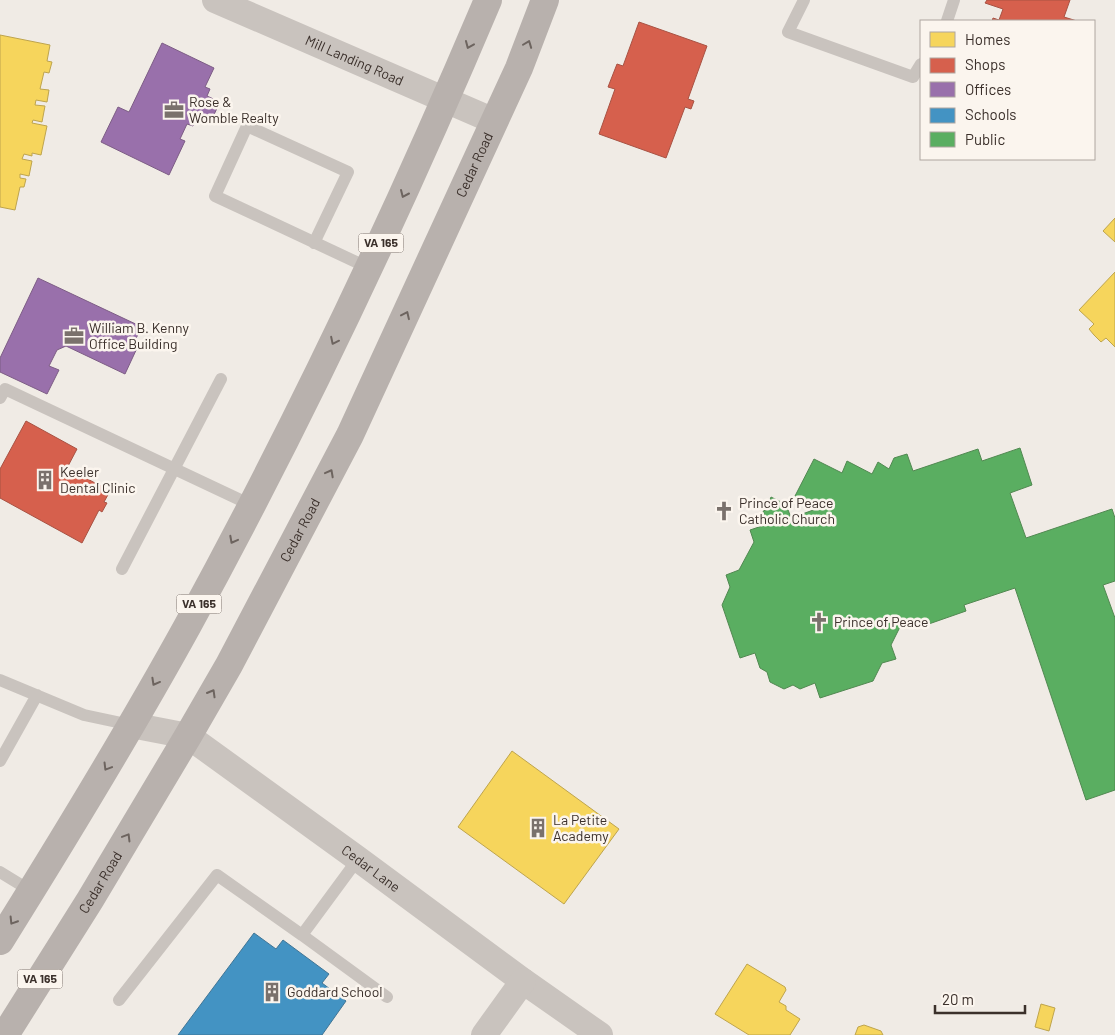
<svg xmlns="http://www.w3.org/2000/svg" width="1115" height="1035" viewBox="0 0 1115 1035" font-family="Barlow,sans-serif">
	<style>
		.homes { fill: #f6d55c; stroke: #bea44d }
		.shops { fill: #d6604d; stroke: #a85243 }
		.offices { fill: #9970ab; stroke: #7d5d85 }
		.schools { fill: #4393c3; stroke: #417595 }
		.public { fill: #5aae61; stroke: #518851 }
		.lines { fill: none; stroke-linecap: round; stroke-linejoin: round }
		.lane { stroke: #c9c3be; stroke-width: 12 }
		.street { stroke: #c9c3be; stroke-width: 26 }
		.primary { stroke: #b8b1ad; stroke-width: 28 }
		.oneway { stroke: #6d645f }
		.labels { text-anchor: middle; stroke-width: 5; stroke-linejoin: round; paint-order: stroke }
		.shield { fill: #fbf5ee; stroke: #756b66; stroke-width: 1 }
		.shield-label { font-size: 12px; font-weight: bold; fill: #3b302b }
		.street-label { font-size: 14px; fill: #3b302b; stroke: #fbf5ee }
		.poi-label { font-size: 14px; fill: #3b302b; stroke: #fbf5ee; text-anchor: start }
	</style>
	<rect width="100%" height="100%" fill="#f0ebe5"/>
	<path class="homes" d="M 0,35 L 50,45 L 47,61 L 52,62 L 49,73 L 44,72 L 40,89 L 49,90 L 47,102 L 36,100 L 35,105 L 45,106 L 42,122 L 33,120 L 32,123 L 47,126 L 41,155 L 32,153 L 32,156 L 24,154 L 22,159 L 32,161 L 29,176 L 20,174 L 20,178 L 26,179 L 24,187 L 20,187 L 15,210 L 0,207 Z
		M 1115,218 L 1115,242 L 1103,231 Z
		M 1115,272 L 1115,347 L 1106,338 L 1101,342 L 1094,335 L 1089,329 L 1094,324 L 1079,310 Z
		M 512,751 L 619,829 L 564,904 L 458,827 Z
		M 747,964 L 785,987 L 786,990 L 779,1002 L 786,1006 L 786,1010 L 800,1019 L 790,1035 L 749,1035 L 715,1014 Z
		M 1041,1004 L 1055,1008 L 1049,1031 L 1035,1027 Z
		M 864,1025 L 881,1031 L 883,1035 L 855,1035 L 858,1027 Z"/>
	<path class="shops" d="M 987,0 L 1070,0 L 1064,17 L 1077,21 L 992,21 L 993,18 L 999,20 L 1003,9 L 985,3 Z
		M 639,22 L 707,46 L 688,99 L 694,101 L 691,109 L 685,107 L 666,158 L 599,134 L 615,89 L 608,87 L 617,64 L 623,66 Z
		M 26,421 L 77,449 L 67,468 L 110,491 L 104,502 L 107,503 L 102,512 L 99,510 L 82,543 L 0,498 L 0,469 Z"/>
	<path class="offices" d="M 162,43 L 214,68 L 205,87 L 210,89 L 207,96 L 220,102 L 210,123 L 197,118 L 193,126 L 187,124 L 180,139 L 185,141 L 169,175 L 101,142 L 118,107 L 129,112 Z
		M 38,278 L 142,327 L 133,344 L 138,346 L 125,374 L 66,346 L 57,350 L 49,366 L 59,370 L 47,394 L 0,372 L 0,358 Z"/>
	<path class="schools" d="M 254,933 L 276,949 L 283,940 L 329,974 L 322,983 L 346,1001 L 322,1035 L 178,1035 Z"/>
	<path class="public" d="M 1020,448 L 1032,485 L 1010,493 L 1026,538 L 1112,509 L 1115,518 L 1115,581 L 1103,585 L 1115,618 L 1115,790 L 1086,800 L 1015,588 L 964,605 L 966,611 L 923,626 L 920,619 L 901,625 L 891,645 L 896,659 L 882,663 L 873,681 L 820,698 L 815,683 L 800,689 L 793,685 L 784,689 L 770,682 L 767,672 L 760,668 L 755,653 L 740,658 L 722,605 L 730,587 L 726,575 L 739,570 L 754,542 L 750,530 L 768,524 L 763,511 L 766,510 L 771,497 L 783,503 L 784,505 L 786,504 L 791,518 L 819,508 L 795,496 L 814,459 L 842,473 L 847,461 L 872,474 L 878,462 L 889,469 L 894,458 L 907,454 L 913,471 L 978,449 L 982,461 Z"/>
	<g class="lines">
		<path class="lane" d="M 804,0 L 788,32 L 913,77 L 921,64
			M 947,21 L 954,0
			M 314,243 L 348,172 L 247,126 L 215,196 L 369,268
			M 0,398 L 5,389 L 251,505
			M 122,569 L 221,379
			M 0,680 L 84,715 L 131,725
			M 0,761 L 37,695
			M 0,872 L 31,891
			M 302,935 L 387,997
			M 119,1000 L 217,875 L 302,935 L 358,859"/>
		<g class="street">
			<path id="s1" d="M 215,0 L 494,121"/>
			<path id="s2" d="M 131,725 L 188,736 L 358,859 L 523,981 L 600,1035"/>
			<path d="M 484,1035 L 523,981"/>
		</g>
		<g class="primary">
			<path d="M 0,941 C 65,837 129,732 188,625 C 299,422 398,213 488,0"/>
			<path id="s3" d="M 5,1035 L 90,900 L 188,736 L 229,665 L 350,435 L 519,68 L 545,0"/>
		</g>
	</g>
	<defs><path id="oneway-chevron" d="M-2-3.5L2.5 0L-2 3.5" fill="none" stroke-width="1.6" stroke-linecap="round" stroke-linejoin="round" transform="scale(1.25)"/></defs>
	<g class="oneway">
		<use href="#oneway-chevron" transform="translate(528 44) rotate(-69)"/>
		<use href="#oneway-chevron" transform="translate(469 45) rotate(113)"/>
		<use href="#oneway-chevron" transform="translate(404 194) rotate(114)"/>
		<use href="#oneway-chevron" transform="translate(406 315) rotate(-65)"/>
		<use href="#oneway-chevron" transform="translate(334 341) rotate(116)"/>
		<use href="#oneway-chevron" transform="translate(330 473) rotate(-62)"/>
		<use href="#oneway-chevron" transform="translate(233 540) rotate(118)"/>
		<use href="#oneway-chevron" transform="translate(155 682) rotate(119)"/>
		<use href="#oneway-chevron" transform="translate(212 693) rotate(-60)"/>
		<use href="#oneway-chevron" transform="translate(107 767) rotate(121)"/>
		<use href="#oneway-chevron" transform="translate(127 837) rotate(-59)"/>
		<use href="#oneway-chevron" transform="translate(13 921) rotate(122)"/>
	</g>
	<defs>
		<symbol id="office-bare" viewBox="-9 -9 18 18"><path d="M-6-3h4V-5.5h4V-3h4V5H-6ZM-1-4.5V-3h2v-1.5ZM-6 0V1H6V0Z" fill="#7a716c" stroke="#fbf5ee" stroke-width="2.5" paint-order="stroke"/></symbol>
		<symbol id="building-bare" viewBox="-9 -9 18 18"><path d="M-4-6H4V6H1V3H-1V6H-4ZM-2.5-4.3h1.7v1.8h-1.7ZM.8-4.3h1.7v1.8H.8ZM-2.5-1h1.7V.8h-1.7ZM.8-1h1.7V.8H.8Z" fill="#7a716c" stroke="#fbf5ee" stroke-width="2.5" paint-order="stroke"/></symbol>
		<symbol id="church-bare" viewBox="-9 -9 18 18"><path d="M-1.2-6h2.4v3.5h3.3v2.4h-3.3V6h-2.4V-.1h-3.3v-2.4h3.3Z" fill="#7a716c" stroke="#fbf5ee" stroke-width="2.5" paint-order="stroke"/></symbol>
	</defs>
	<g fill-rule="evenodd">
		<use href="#office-bare" x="160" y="96" width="28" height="28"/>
		<use href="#office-bare" x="60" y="322" width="28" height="28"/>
		<use href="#building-bare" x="31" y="466" width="28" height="28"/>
		<use href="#church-bare" x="710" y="497" width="28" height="28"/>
		<use href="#church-bare" x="805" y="608" width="28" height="28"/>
		<use href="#building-bare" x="524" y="814" width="28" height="28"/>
		<use href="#building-bare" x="258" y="978" width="28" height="28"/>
	</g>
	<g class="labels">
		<g class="shield">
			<rect x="358.5" y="233.5" width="45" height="19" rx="4"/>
			<rect x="176.5" y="594.5" width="45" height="19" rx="4"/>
			<rect x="17.5" y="969.5" width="45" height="19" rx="4"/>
		</g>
		<g class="shield-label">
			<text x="381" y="247">VA 165</text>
			<text x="199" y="608">VA 165</text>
			<text x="40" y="983">VA 165</text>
		</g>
		<g class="street-label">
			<text dy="5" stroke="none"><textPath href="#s1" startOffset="152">Mill Landing Road</textPath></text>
			<text dy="5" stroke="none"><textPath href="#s3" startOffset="990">Cedar Road</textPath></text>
			<text dy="5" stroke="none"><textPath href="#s3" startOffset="585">Cedar Road</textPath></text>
			<text dy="5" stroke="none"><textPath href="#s2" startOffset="284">Cedar Lane</textPath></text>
			<text dy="5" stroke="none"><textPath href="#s3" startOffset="180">Cedar Road</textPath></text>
		</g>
		<g class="poi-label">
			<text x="189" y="107">Rose &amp;<tspan x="189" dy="16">Womble Realty</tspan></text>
			<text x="89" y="333">William B. Kenny<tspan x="89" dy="16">Office Building</tspan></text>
			<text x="60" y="477">Keeler<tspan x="60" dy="16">Dental Clinic</tspan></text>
			<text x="739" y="508">Prince of Peace<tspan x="739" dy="16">Catholic Church</tspan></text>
			<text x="834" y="627">Prince of Peace</text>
			<text x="553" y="825">La Petite<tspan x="553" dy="16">Academy</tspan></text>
			<text x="287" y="997">Goddard School</text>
		</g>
	</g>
	<rect x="920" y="20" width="175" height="140" fill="#fbf5ee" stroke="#aea6a0"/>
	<rect x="930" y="32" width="25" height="15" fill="#f6d55c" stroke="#aea6a0"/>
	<text x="965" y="45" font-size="15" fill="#3b302b">Homes</text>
	<rect x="930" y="58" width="25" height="15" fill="#d6604d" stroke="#aea6a0"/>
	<text x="965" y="70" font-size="15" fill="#3b302b">Shops</text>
	<rect x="930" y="82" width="25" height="15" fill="#9970ab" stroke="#aea6a0"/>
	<text x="965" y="95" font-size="15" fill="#3b302b">Offices</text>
	<rect x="930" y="108" width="25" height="15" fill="#4393c3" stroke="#aea6a0"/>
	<text x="965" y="120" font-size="15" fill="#3b302b">Schools</text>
	<rect x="930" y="132" width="25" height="15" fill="#5aae61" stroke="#aea6a0"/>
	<text x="965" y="145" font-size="15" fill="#3b302b">Public</text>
	<path d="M935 1005v8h90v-8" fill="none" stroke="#3b302b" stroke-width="2.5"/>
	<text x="942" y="1005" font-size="15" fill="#3b302b" stroke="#fbf5ee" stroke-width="4" paint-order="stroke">20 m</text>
</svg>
